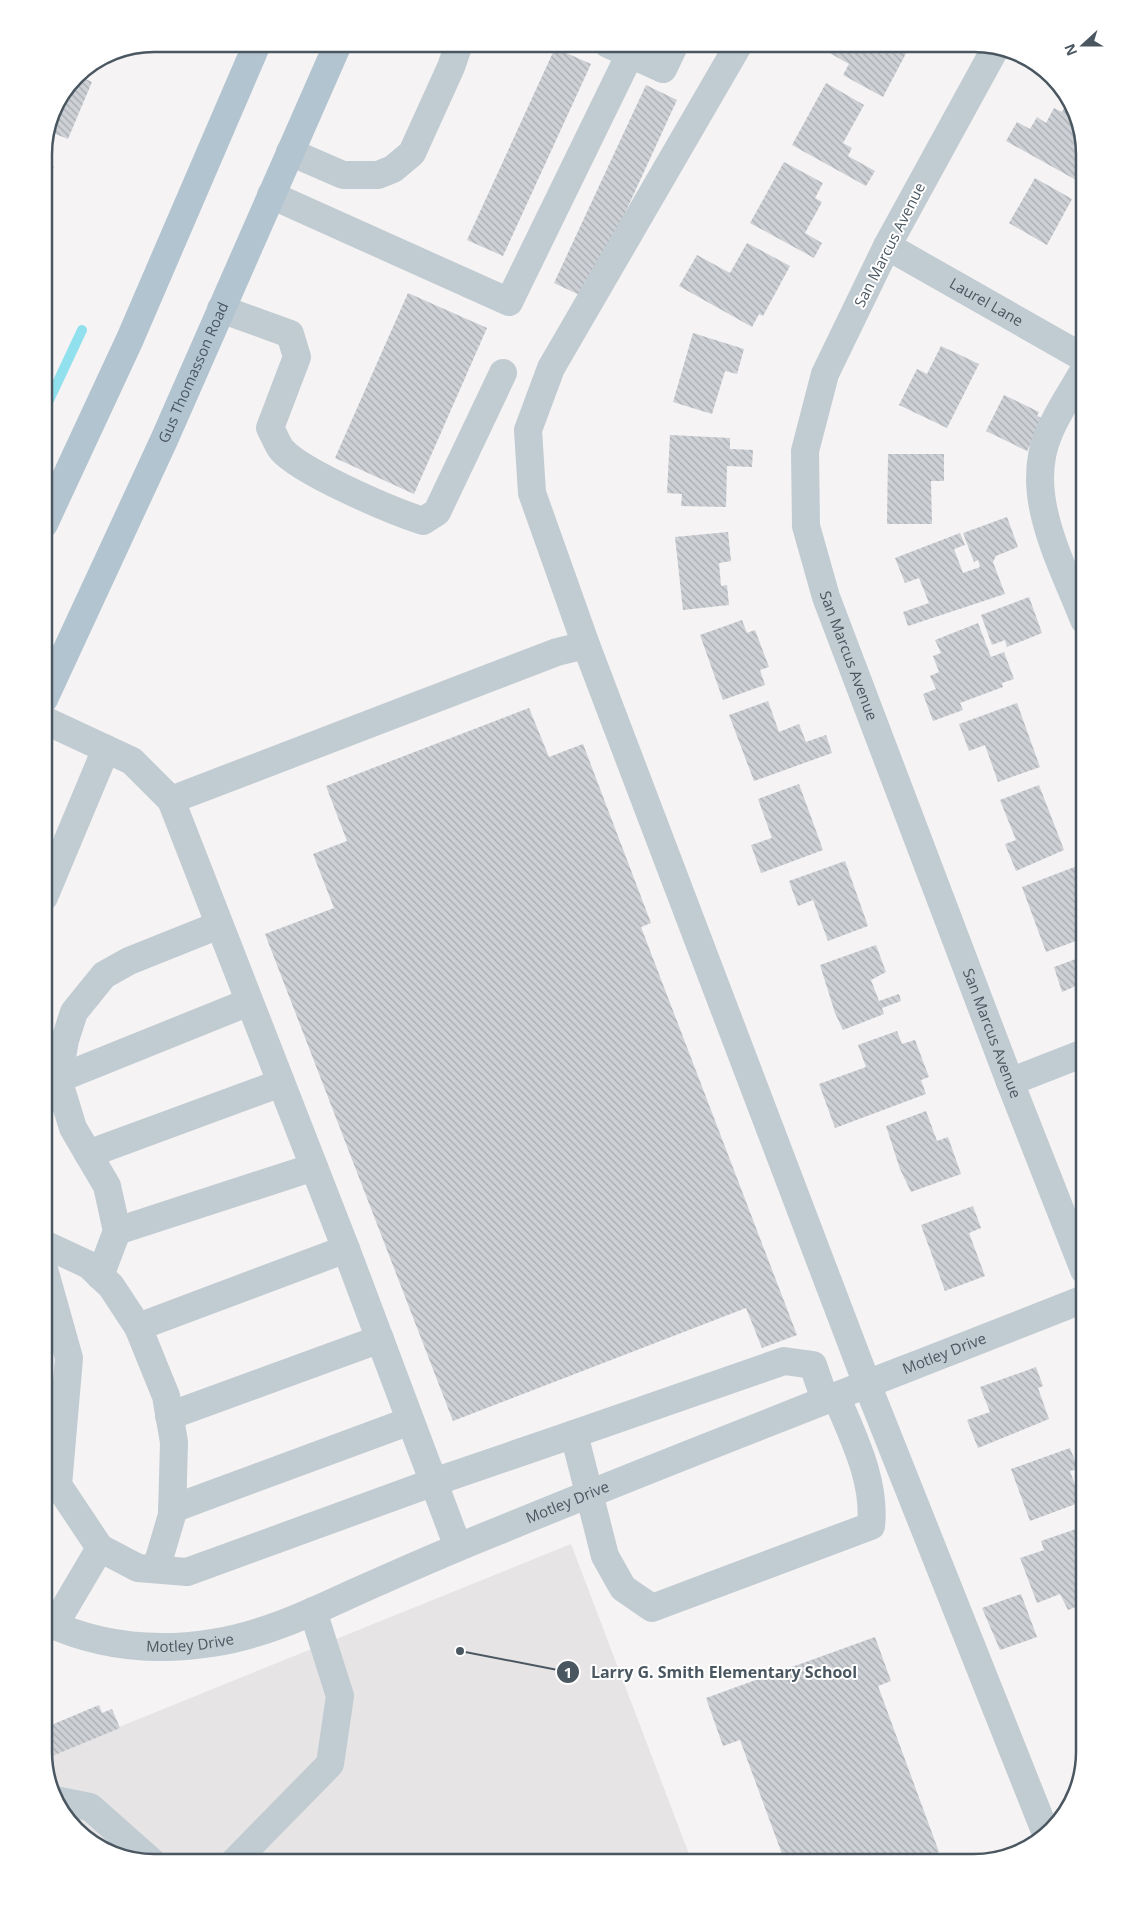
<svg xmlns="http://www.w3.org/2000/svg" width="1128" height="1906" viewBox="0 0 1128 1906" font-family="'Open Sans',sans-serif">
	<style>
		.education { fill: #e6e4e5 }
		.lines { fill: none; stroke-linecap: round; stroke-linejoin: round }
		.stream { stroke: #90e0ee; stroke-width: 10 }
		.building { fill: url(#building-back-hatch) }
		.minor { stroke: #c1cbd2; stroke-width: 28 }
		.major { stroke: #b3c4d1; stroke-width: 28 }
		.labels { text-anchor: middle; stroke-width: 4; stroke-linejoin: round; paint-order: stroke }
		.street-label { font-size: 15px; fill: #4a5761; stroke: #fff }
		.rim { fill: none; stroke: #4a5761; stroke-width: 2.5 }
		.leader { fill: none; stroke: #4a5761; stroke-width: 2 }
		.callout-dot { fill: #4a5761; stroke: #fff; stroke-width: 2 }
		.mark-label { font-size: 15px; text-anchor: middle; font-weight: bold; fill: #fff }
		.callout-label { font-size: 16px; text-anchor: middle; font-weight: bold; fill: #4a5761; stroke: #fff; stroke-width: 4; stroke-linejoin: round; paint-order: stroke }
	</style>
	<defs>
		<pattern id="building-back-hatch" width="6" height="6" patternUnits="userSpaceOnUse" patternTransform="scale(1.25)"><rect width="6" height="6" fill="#cdd0d5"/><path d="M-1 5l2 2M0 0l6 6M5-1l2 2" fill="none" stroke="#a8acb0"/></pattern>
	</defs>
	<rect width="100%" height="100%" fill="#f5f3f3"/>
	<path class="education" d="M 571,1544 L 692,1862 L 148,1862 L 93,1843 L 55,1800 L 45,1757 Z"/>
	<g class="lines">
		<path class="stream" d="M 44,411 L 82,330"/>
	</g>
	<path class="building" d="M 829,44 L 911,44 L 883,97 L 843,75 L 849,64 L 826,51 Z
		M 555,48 L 591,64 L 503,256 L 467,240 Z
		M 83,72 L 81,77 L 92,82 L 68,139 L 48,131 L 55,106 L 76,76 Z
		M 826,83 L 864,105 L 843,143 L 852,148 L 848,156 L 875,171 L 866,186 L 792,145 Z
		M 646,85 L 677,100 L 586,298 L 554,283 Z
		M 1068,100 L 1073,106 L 1084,155 L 1084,172 L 1081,171 L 1076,180 L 1006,141 L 1017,122 L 1030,129 L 1037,117 L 1046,123 L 1054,108 L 1062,112 Z
		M 44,162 L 54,167 L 44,194 Z
		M 784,162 L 823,183 L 815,198 L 822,202 L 805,233 L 822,243 L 814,258 L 750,223 Z
		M 1035,178 L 1072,199 L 1047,245 L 1009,223 Z
		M 747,243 L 790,266 L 763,316 L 759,314 L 752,327 L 679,286 L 697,255 L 730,273 Z
		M 408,293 L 487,328 L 414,494 L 335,458 Z
		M 693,333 L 744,349 L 737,374 L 725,371 L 712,414 L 673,402 Z
		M 941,346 L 979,364 L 947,428 L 899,405 L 917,369 L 927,374 Z
		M 1004,395 L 1039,412 L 1037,416 L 1044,419 L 1027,451 L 986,431 Z
		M 670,435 L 730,438 L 730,449 L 753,450 L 752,467 L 727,466 L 726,507 L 681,506 L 682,494 L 667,493 Z
		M 888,454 L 944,454 L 944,481 L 931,481 L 932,524 L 887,524 Z
		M 1007,517 L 1018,547 L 996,556 L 993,562 L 1005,594 L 908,626 L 903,612 L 929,603 L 919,578 L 905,583 L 895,558 L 960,533 L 965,545 L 954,549 L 963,573 L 980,567 L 978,560 L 974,562 L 963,533 Z
		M 728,532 L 731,561 L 719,563 L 721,586 L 727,585 L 729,605 L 683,610 L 675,537 Z
		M 1029,597 L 1042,633 L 1007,647 L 1005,640 L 992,645 L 981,615 Z
		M 742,620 L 747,633 L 755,630 L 769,667 L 760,670 L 765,685 L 723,700 L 700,635 Z
		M 978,623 L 991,657 L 1004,652 L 1014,679 L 1002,683 L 1003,687 L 960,703 L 963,710 L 933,721 L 923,694 L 936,689 L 930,676 L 939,672 L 933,656 L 941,653 L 935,640 Z
		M 768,701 L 779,732 L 799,724 L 806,742 L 826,735 L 832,753 L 754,781 L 729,715 Z
		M 1017,703 L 1040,767 L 998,782 L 985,745 L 969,751 L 959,724 Z
		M 529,708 L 549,757 L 583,744 L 651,923 L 641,927 L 797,1335 L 762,1348 L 746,1308 L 453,1421 L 265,934 L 334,908 L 313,854 L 347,841 L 326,786 Z
		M 799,784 L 823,850 L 761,873 L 751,845 L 772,838 L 758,799 Z
		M 1039,785 L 1064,850 L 1016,871 L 1005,844 L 1016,840 L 1000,800 Z
		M 845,861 L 868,926 L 828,941 L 813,900 L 798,906 L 789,881 Z
		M 1077,866 L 1084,885 L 1084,918 L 1080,920 L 1084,938 L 1046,952 L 1022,887 Z
		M 876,945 L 886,972 L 871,980 L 879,1001 L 899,994 L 901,1001 L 882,1008 L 884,1014 L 843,1030 L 835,1013 L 820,965 Z
		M 1084,956 L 1084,1006 L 1076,986 L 1062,992 L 1054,967 Z
		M 897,1031 L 902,1044 L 915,1040 L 929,1077 L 921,1080 L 926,1094 L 835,1128 L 819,1084 L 866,1067 L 858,1045 Z
		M 926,1111 L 937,1141 L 948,1137 L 961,1174 L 911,1192 L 900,1169 L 886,1126 Z
		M 973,1206 L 981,1228 L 969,1233 L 985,1276 L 945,1291 L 921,1225 Z
		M 1036,1367 L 1043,1386 L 1038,1388 L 1049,1419 L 978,1448 L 967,1420 L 990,1412 L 980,1387 Z
		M 1070,1448 L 1078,1469 L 1070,1471 L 1081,1502 L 1030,1521 L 1011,1469 Z
		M 1079,1528 L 1082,1535 L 1084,1534 L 1084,1604 L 1068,1610 L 1060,1594 L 1037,1603 L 1020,1558 L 1044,1550 L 1041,1541 Z
		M 1021,1594 L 1037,1637 L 1000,1650 L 982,1608 Z
		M 875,1637 L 891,1681 L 878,1686 L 939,1852 L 911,1862 L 785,1862 L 740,1740 L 723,1746 L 706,1698 Z
		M 99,1705 L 102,1713 L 112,1709 L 120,1728 L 45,1759 L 44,1728 Z"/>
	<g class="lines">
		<g class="minor">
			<path d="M 608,44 L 663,69 L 675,44"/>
			<path d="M 739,44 L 551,368 L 528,430 L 532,493 L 586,645 L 867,1384 L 1045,1831"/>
			<path id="s1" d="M 995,49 L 887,246 L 825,374 L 805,451 L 806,526 L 826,597 L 1010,1082 L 1084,1270"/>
			<path d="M 290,152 L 343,175 L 378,175 L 393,169 L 412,153 L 451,67 L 459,44"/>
			<path d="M 271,195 L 509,302 L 630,54"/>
			<path id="s2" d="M 887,246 L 1084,358"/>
			<path d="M 221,309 L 290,334 L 297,357 L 270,428 C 274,435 277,443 281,449 C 300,472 392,511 423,521 L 437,512 L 503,373"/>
			<path d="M 1084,620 C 1062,563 1022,494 1049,433 C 1058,411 1073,390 1084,370"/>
			<path d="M 44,720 L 132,761 L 171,800 L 346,1249 L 458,1547"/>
			<path d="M 171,800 L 557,652 L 586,645"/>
			<path d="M 44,897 L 106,749"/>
			<path d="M 58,1079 L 249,1002"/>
			<path d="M 1010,1082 L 1084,1053"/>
			<path d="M 88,1154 L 281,1083"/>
			<path d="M 117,1231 L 314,1167"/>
			<path d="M 44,1244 L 89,1265 L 111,1286 L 138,1327 L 166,1396 L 174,1442 L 172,1515 L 156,1569"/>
			<path d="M 44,1269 L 69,1358 L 58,1485 L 100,1548 L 138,1568 L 187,1572 L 434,1482 L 574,1434"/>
			<path d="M 100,1276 L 117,1231 L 107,1186 L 73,1128 L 58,1079 L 65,1040 L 74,1012 L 104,975 L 129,961 L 219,925"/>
			<path d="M 138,1327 L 346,1249"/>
			<path d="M 825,1400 L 813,1365 L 784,1361 L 574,1434 L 605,1556 L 623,1588 L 652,1608 L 871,1526 C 876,1481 853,1437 836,1396"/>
			<path d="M 169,1416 L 380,1339"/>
			<path d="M 172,1509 L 410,1421"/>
			<path id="s3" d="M 44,1621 C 97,1646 155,1652 212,1643 C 260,1636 306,1615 349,1595 C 398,1573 448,1551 498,1531 C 692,1451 889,1376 1084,1299"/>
			<path d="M 54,1626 L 100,1548"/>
			<path d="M 55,1800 L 90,1807 L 152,1862"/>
			<path d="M 234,1862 L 330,1764 L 340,1696 L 313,1611"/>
		</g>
		<g class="major">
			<path d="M 44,524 L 130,339 L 257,44"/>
			<path id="s4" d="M 44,699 L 164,440 L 338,44"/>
		</g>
	</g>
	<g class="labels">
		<g class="street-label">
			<text transform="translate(890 245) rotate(-63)" y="5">San Marcus Avenue</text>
			<text dy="5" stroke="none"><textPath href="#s2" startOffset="114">Laurel Lane</textPath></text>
			<text dy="5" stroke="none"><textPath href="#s4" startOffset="359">Gus Thomasson Road</textPath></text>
			<text dy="5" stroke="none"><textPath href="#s1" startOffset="658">San Marcus Avenue</textPath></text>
			<text dy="5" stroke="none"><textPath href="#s1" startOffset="1062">San Marcus Avenue</textPath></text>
			<text dy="5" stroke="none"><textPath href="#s3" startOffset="960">Motley Drive</textPath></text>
			<text dy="5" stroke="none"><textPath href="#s3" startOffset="555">Motley Drive</textPath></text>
			<text dy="5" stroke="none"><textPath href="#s3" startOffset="150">Motley Drive</textPath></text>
		</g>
	</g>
	<path d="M0 0H1128V1906H0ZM154 52H974A102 102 0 0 1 1076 154V1752A102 102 0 0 1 974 1854H154A102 102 0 0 1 52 1752V154A102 102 0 0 1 154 52Z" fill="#fff" fill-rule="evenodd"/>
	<path class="rim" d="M154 52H974A102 102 0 0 1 1076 154V1752A102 102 0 0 1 974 1854H154A102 102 0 0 1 52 1752V154A102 102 0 0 1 154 52Z"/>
	<path class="leader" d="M460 1651L568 1672"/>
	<g class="callout-dot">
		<circle cx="460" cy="1651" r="5"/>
		<circle cx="568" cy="1672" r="12"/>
	</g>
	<g class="mark-label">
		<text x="568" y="1678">1</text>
	</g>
	<g class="callout-label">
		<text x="724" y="1678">Larry G. Smith Elementary School</text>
	</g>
	<g transform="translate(1083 45) rotate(249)" stroke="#ffffff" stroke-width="4" paint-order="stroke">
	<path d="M0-4L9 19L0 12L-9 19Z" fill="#4a5761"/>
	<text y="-8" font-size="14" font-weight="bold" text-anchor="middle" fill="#4a5761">N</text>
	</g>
</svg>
